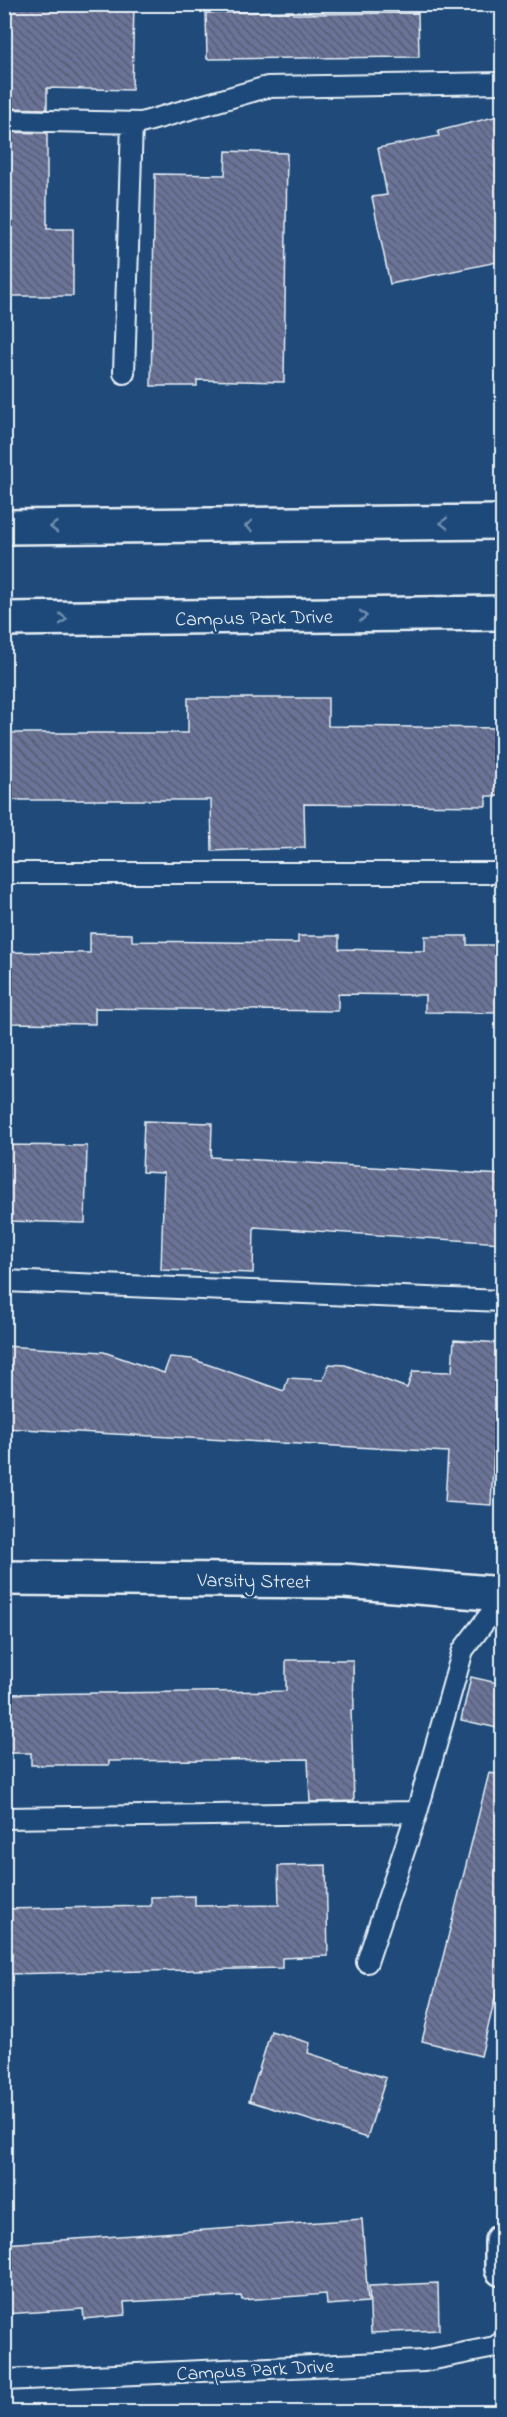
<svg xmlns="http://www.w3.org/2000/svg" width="507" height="2417" viewBox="0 0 507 2417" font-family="'Indie Flower',sans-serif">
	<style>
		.building { fill: url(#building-back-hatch); stroke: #e8f1f8; stroke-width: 1.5 }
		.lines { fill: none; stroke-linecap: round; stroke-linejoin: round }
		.lane-casing { stroke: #e8f1f8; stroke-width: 24 }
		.street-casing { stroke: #e8f1f8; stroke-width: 38 }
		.secondary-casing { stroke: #e8f1f8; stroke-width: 38 }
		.lane { stroke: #1f4a7a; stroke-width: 20 }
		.street { stroke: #1f4a7a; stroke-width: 33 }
		.secondary { stroke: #1f4a7a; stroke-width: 33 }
		.oneway { stroke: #6f8dac }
		.labels { text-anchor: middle; stroke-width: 5; stroke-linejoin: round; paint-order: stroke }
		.street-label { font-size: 20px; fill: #e8f1f8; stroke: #1f4a7a }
	</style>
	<defs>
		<pattern id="building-back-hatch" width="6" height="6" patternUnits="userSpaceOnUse" patternTransform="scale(1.5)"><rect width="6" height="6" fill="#6b7398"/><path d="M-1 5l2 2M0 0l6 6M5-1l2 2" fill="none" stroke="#585e71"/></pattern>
	</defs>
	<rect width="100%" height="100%" fill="#1f4a7a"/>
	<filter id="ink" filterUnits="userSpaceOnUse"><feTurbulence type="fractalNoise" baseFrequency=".0167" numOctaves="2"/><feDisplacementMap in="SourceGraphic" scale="12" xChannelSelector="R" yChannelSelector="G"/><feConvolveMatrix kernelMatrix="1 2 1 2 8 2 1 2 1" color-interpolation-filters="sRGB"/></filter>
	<g filter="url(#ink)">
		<path class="building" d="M 4,4 L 134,4 L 132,90 L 47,88 L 47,109 L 4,108 Z
			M 293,11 L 293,14 L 418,13 L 419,57 L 207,59 L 206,13 Z
			M 502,115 L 502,261 L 390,284 L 372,197 L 387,195 L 378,148 L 439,136 L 438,131 Z
			M 4,132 L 47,133 L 47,229 L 73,229 L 73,296 L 4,296 Z
			M 226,151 L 287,153 L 284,382 L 197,380 L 197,386 L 151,386 L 155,174 L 225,175 Z
			M 188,698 L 328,698 L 328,726 L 502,728 L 502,796 L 486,796 L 486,806 L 304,804 L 305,848 L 212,851 L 211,800 L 4,800 L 4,733 L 188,733 Z
			M 90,933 L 132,934 L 132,941 L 298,943 L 298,936 L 339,936 L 339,949 L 425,951 L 425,936 L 467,936 L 467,945 L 502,945 L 502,1013 L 425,1012 L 425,995 L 338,994 L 338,1011 L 95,1008 L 95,1024 L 4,1023 L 4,952 L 90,953 Z
			M 144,1121 L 212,1123 L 211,1157 L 502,1175 L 502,1243 L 254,1227 L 253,1273 L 161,1270 L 164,1173 L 142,1172 Z
			M 4,1145 L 87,1146 L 85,1223 L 6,1221 Z
			M 454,1340 L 500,1343 L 491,1505 L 445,1502 L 448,1452 L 4,1428 L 4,1346 L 104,1352 L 164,1373 L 170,1357 L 192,1359 L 284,1391 L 288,1378 L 323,1380 L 329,1364 L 345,1365 L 407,1388 L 413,1371 L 452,1372 Z
			M 286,1660 L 353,1660 L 354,1710 L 351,1710 L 354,1801 L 310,1802 L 308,1759 L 109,1761 L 109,1765 L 31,1765 L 31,1753 L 4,1753 L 4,1694 L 286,1691 Z
			M 471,1677 L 502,1684 L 502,1729 L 461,1720 Z
			M 489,1773 L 502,1775 L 502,1970 L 481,2056 L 422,2041 Z
			M 326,1865 L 328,1956 L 282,1958 L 282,1968 L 4,1974 L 4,1909 L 151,1906 L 151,1897 L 195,1896 L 195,1906 L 279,1905 L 278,1866 Z
			M 271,2031 L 310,2043 L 308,2053 L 386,2078 L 367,2138 L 249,2101 Z
			M 362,2219 L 368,2302 L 327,2305 L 326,2294 L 242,2300 L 241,2296 L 124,2302 L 125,2315 L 84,2319 L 83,2309 L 4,2314 L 4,2244 Z
			M 438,2283 L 439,2330 L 371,2333 L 369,2286 Z"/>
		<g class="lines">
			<defs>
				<path id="lane" d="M 4,120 L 141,123 L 267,87 L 502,83
					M 124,373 L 132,123
					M 4,873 L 502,873
					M 4,1281 L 502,1301
					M 4,1818 L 417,1812
					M 367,1962 L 417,1812 L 463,1650 L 502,1599
					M 4,2380 L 424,2361 L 495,2347 L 502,2342"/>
				<path id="street" d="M 4,1578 L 345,1581 L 502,1594
					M 502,2241 L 502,2269"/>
				<path id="secondary" d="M 4,527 L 502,522
					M 4,619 L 502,613"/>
			</defs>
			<use href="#lane" class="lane-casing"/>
			<use href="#street" class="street-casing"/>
			<use href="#secondary" class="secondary-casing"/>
			<use href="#lane" class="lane"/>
			<use href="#street" class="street"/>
			<use href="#secondary" class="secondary"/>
		</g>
		<defs><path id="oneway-chevron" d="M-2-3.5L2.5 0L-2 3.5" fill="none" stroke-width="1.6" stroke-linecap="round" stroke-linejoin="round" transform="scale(1.5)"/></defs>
		<g class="oneway">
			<use href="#oneway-chevron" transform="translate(444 523) rotate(179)"/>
			<use href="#oneway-chevron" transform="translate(249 526) rotate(179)"/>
			<use href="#oneway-chevron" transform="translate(54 527) rotate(180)"/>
			<use href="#oneway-chevron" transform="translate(363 616) rotate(-1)"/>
			<use href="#oneway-chevron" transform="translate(63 619)"/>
		</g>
	</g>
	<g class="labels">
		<g class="street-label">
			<text transform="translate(254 617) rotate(-1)" y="7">Campus Park Drive</text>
			<text transform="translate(254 1580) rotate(1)" y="7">Varsity Street</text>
			<text transform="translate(255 2369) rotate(-3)" y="7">Campus Park Drive</text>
		</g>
	</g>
	<rect width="507" height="2417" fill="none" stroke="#1f4a7a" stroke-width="24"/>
	<rect x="12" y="12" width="483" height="2393" fill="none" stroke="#e8f1f8" stroke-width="2" filter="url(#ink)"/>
</svg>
